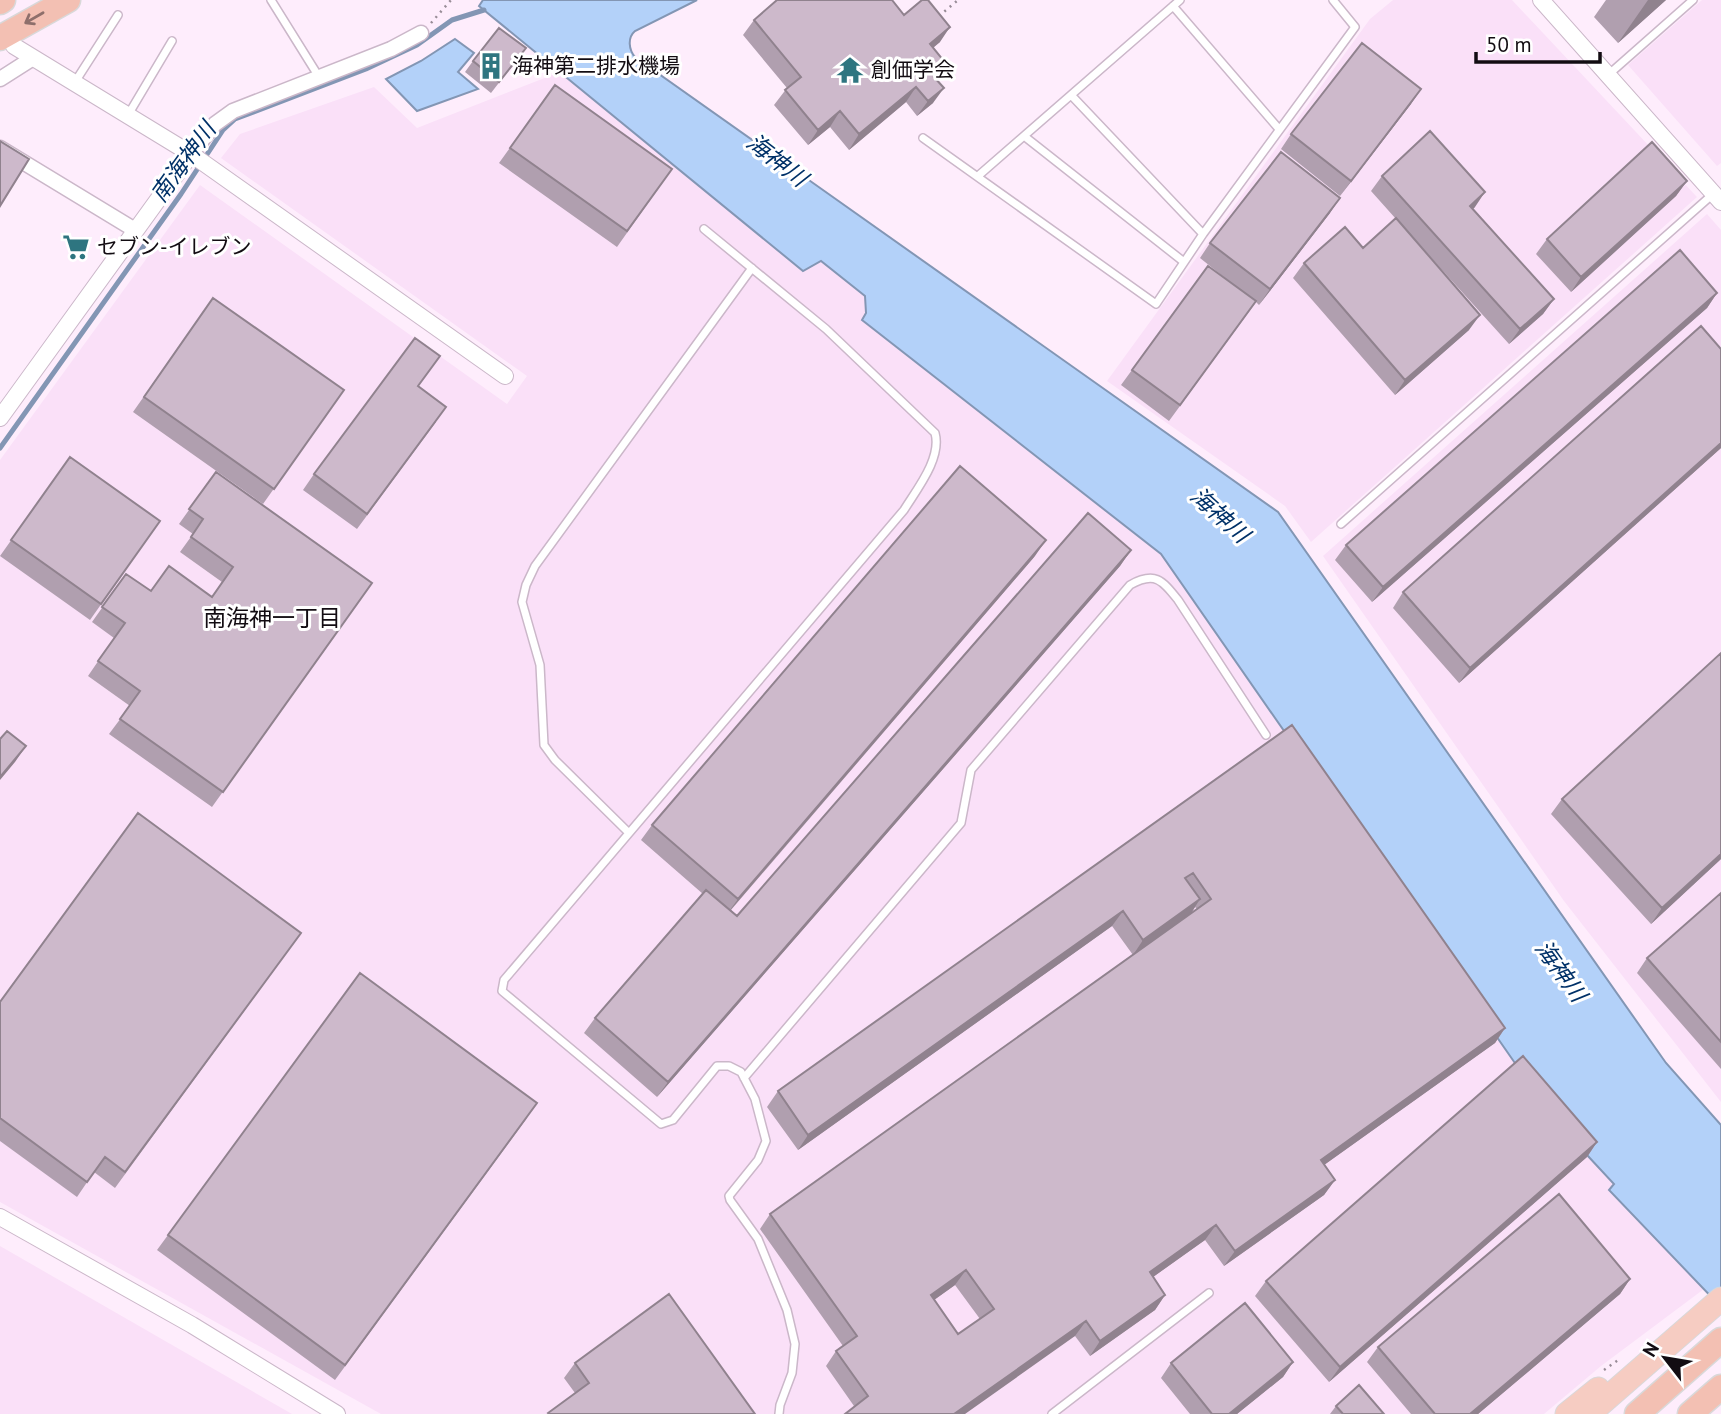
<svg xmlns="http://www.w3.org/2000/svg" width="1721" height="1414" viewBox="0 0 1721 1414" font-family="'PT Sans','Noto Sans JP',sans-serif">
	<style>
		.built { fill: #fae0f8 }
		.water { fill: #b3d1f9; stroke: #8396b4; stroke-width: 2 }
		.lines { fill: none; stroke-linecap: round; stroke-linejoin: round }
		.stream { stroke: #8396b4; stroke-width: 5 }
		.service-casing { stroke: #cbb7c9; stroke-width: 10 }
		.minor-casing { stroke: #cbb7c9; stroke-width: 17 }
		.tertiary-casing { stroke: #cbb7c9; stroke-width: 18 }
		.trunk-casing { stroke: #d9d8d9; stroke-width: 25 }
		.motorway-casing { stroke: #d9d8d9; stroke-width: 27 }
		.path { stroke: #988c97; stroke-width: 2.5; stroke-dasharray: 2 5; stroke-linecap: butt }
		.service { stroke: #fff; stroke-width: 7 }
		.minor { stroke: #fff; stroke-width: 14 }
		.tertiary { stroke: #fff; stroke-width: 16 }
		.trunk { stroke: #f6ccc2; stroke-width: 23 }
		.motorway { stroke: #f3c0b3; stroke-width: 24 }
		.wall { fill: #b09faf; fill-rule: evenodd }
		.shaded-wall { fill: #90828e }
		.building { fill: #cdb9cb; stroke: #90828e; stroke-width: 2; fill-rule: evenodd }
		.oneway { stroke: #8e6f6b }
		.labels { text-anchor: middle; stroke-width: 6; stroke-linejoin: round; paint-order: stroke }
		.poi-label { font-size: 21px; fill: #120c12; stroke: #fff; text-anchor: start }
		.water-label { font-size: 23px; font-style: italic; fill: #003168; stroke: #fff }
		.neighbourhood-label { font-size: 23px; fill: #120c12; stroke: #fff }
	</style>
	<rect width="100%" height="100%" fill="#feedfc"/>
	<path class="built" d="M 1393,0 L 1512,0 L 1697,197 L 1311,542 L 1285,506 L 1107,381 L 1370,19 Z
		M 1702,0 L 1721,0 L 1721,163 L 1717,166 L 1628,65 Z
		M 560,72 L 803,271 L 821,261 L 865,296 L 866,313 L 862,320 L 1161,554 L 1517,1066 L 1587,1155 L 1615,1185 L 1610,1190 L 1704,1289 L 1601,1366 L 1544,1414 L 381,1414 L 0,1202 L 0,460 L 200,185 L 507,404 L 527,376 L 221,158 L 240,134 L 374,87 L 417,128 Z
		M 1707,214 L 1721,230 L 1721,1102 L 1564,901 L 1323,556 Z
		M 0,1246 L 292,1414 L 0,1414 Z"/>
	<path class="water" d="M 483,0 L 697,0 L 635,31 C 627,38 629,50 635,57 L 1278,512 L 1666,1063 L 1721,1125 L 1721,1307 L 1609,1190 L 1614,1184 L 1587,1155 L 1517,1066 L 1161,554 L 862,320 L 866,313 L 865,296 L 821,261 L 803,271 L 479,6 Z
		M 455,39 L 474,53 L 458,72 L 478,89 L 417,111 L 386,79 L 421,61 Z"/>
	<g class="lines">
		<path class="stream" d="M 0,448 L 181,194 L 223,130 L 235,119 L 366,69 L 417,45 L 452,20 L 484,10"/>
		<defs>
			<path id="service" d="M 271,0 L 319,77
				M 1173,6 L 1279,129
				M 1608,75 L 1693,0
				M 75,82 L 118,15
				M 1071,95 L 1203,234 L 1355,27 L 1333,0
				M 128,115 L 172,41
				M 1024,136 L 1184,262
				M 923,138 L 1156,304 L 1203,234
				M 978,176 L 1180,0
				M 704,229 L 826,329 L 935,433 C 942,458 917,489 904,510 L 504,980 L 502,991 L 661,1124 L 673,1120 L 717,1066 L 729,1066 L 741,1072 L 755,1099 L 766,1141 L 758,1160 L 729,1196 L 730,1200 L 758,1239 L 787,1310 L 795,1344 L 792,1373 L 780,1405 L 779,1414
				M 1341,524 L 1713,194
				M 629,833 L 555,760 L 544,745 L 540,665 L 522,602 L 526,585 L 535,566 L 752,268
				M 744,1078 L 961,823 L 971,770 L 1130,585 C 1155,571 1162,580 1178,600 L 1266,735
				M 1052,1414 L 1209,1293"/>
			<path id="minor" d="M 0,79 L 33,58
				M 0,148 L 135,230
				M 191,154 L 215,124 L 233,111 L 391,49 L 421,33"/>
			<path id="tertiary" d="M 1541,0 L 1721,202
				M 14,46 L 191,154 L 505,376
				M 0,418 L 191,154
				M 0,1217 L 192,1325 L 337,1414"/>
			<path id="trunk" d="M 1567,1414 L 1598,1389
				M 1589,1414 L 1721,1299"/>
			<path id="motorway" d="M 0,2 L 3,0
				M 0,38 L 68,0
				M 1637,1414 L 1721,1340
				M 1690,1414 L 1721,1387"/>
		</defs>
		<use href="#service" class="service-casing"/>
		<use href="#minor" class="minor-casing"/>
		<use href="#tertiary" class="tertiary-casing"/>
		<use href="#trunk" class="trunk-casing"/>
		<use href="#motorway" class="motorway-casing"/>
		<path class="path" d="M 939,16 L 958,0
			M 431,23 L 451,0
			M 1604,1370 L 1621,1358"/>
		<use href="#service" class="service"/>
		<use href="#minor" class="minor"/>
		<use href="#tertiary" class="tertiary"/>
		<use href="#trunk" class="trunk"/>
		<use href="#motorway" class="motorway"/>
	</g>
	<path class="wall" d="M 1606,0 L 1666,0 L 1618,43 L 1594,17 Z
		M 904,15 L 940,42 L 933,48 L 948,66 L 937,80 L 933,103 L 917,116 L 906,102 L 849,150 L 830,127 L 808,145 L 774,105 L 787,88 L 743,35 L 754,20 Z
		M 526,48 L 491,93 L 465,72 L 473,61 Z
		M 555,85 L 672,169 L 617,247 L 499,163 Z
		M 1411,104 L 1340,196 L 1281,149 L 1291,134 Z
		M 1382,176 L 1475,207 L 1473,209 L 1554,299 L 1543,314 L 1509,344 L 1406,230 L 1469,330 L 1395,395 L 1293,278 L 1304,263 L 1363,248 L 1396,219 L 1371,191 Z
		M 1687,181 L 1676,196 L 1571,292 L 1536,254 L 1547,239 Z
		M 1330,213 L 1259,305 L 1256,302 L 1169,421 L 1121,385 L 1208,266 L 1230,282 L 1200,258 L 1210,243 Z
		M 1717,293 L 1707,308 L 1372,602 L 1335,560 L 1346,545 Z
		M 213,298 L 344,390 L 263,504 L 133,412 Z
		M 1721,349 L 1721,448 L 1459,683 L 1393,608 L 1403,592 Z
		M 419,387 L 436,422 L 357,529 L 303,490 L 314,474 Z
		M 70,457 L 160,521 L 90,620 L 0,556 Z
		M 216,472 L 372,583 L 212,807 L 109,734 L 130,706 L 88,676 L 114,638 L 92,622 L 126,574 L 151,591 L 212,597 L 222,582 L 180,552 L 193,534 L 179,524 Z
		M 1131,550 L 1120,566 L 657,1097 L 584,1033 L 595,1018 L 703,894 L 641,840 L 652,825 L 1035,556 L 731,910 L 737,916 Z
		M 1292,725 L 1505,1028 L 1495,1043 L 1324,1165 L 1335,1180 L 1324,1195 L 1224,1266 L 1205,1240 L 1153,1277 L 1165,1295 L 1155,1310 L 1090,1356 L 1075,1336 L 854,1406 L 826,1366 L 836,1351 L 843,1346 L 760,1229 L 770,1214 L 1197,909 L 1195,907 L 1190,915 L 1133,955 L 1112,926 L 798,1150 L 767,1107 L 778,1091 ZM 955,1285 L 980,1319 L 958,1334 L 934,1300 Z
		M 1562,799 L 1721,859 L 1651,924 L 1551,814 Z
		M 1721,893 L 1721,1069 L 1637,973 L 1647,958 Z
		M 301,933 L 115,1188 L 94,1172 L 77,1197 L 0,1141 L 0,1002 Z
		M 527,1118 L 335,1380 L 157,1250 L 168,1235 Z
		M 1597,1142 L 1587,1157 L 1329,1382 L 1255,1296 L 1266,1281 Z
		M 1630,1279 L 1620,1294 L 1478,1414 L 1411,1414 L 1367,1362 L 1378,1347 Z
		M 1293,1362 L 1283,1377 L 1237,1414 L 1190,1414 L 1161,1378 L 1171,1363 Z
		M 575,1363 L 755,1414 L 548,1414 L 575,1393 L 564,1378 Z
		M 1336,1406 L 1384,1414 L 1330,1414 Z"/>
	<path class="shaded-wall" d="M 1648,0 L 1666,0 L 1618,43 Z
		M 950,27 L 940,42 L 919,59 L 930,44 Z
		M 948,66 L 937,81 L 934,77 Z
		M 916,87 L 906,102 L 849,150 L 859,134 Z
		M 944,88 L 933,103 L 917,116 L 928,101 Z
		M 1421,89 L 1411,104 L 1340,196 L 1351,181 Z
		M 840,111 L 830,127 L 808,145 L 818,130 Z
		M 1687,181 L 1676,196 L 1571,292 L 1581,277 Z
		M 1485,192 L 1475,207 L 1460,221 L 1470,206 Z
		M 1340,198 L 1330,213 L 1259,305 L 1270,289 Z
		M 1717,293 L 1707,308 L 1372,602 L 1383,587 Z
		M 1554,299 L 1543,314 L 1509,344 L 1520,329 Z
		M 1480,315 L 1469,330 L 1395,395 L 1405,380 Z
		M 1721,443 L 1721,448 L 1459,683 L 1470,668 Z
		M 1046,540 L 1035,556 L 727,914 L 738,899 Z
		M 1131,550 L 1120,566 L 657,1097 L 668,1082 Z
		M 26,746 L 15,762 L 0,780 L 0,777 Z
		M 1721,854 L 1721,859 L 1651,924 L 1662,908 Z
		M 1200,899 L 1190,915 L 1133,955 L 1143,940 Z
		M 1123,911 L 1112,926 L 798,1150 L 808,1135 Z
		M 1505,1028 L 1495,1043 L 1310,1175 L 1321,1160 Z
		M 1597,1142 L 1587,1157 L 1329,1382 L 1340,1367 Z
		M 1335,1180 L 1324,1195 L 1224,1266 L 1235,1251 Z
		M 1216,1225 L 1205,1240 L 1139,1287 L 1150,1272 Z
		M 966,1270 L 955,1285 L 920,1310 L 931,1295 Z
		M 1630,1279 L 1620,1294 L 1478,1414 L 1470,1414 Z
		M 1165,1295 L 1155,1310 L 1090,1356 L 1100,1341 Z
		M 1086,1321 L 1075,1336 L 965,1414 L 954,1414 Z
		M 1293,1362 L 1283,1377 L 1237,1414 L 1229,1414 Z"/>
	<path class="building" d="M 777,0 L 892,0 L 904,15 L 922,0 L 928,0 L 950,27 L 930,44 L 948,66 L 934,77 L 944,88 L 928,101 L 916,87 L 859,134 L 840,111 L 818,130 L 785,90 L 801,77 L 754,20 Z
		M 499,28 L 526,48 L 499,82 L 473,61 Z
		M 1362,43 L 1421,89 L 1351,181 L 1291,134 Z
		M 555,85 L 672,169 L 627,231 L 510,148 Z
		M 1430,131 L 1485,192 L 1470,206 L 1554,299 L 1520,329 L 1382,176 Z
		M 0,141 L 29,159 L 0,206 Z
		M 1652,142 L 1687,181 L 1581,277 L 1547,239 Z
		M 1281,152 L 1340,198 L 1270,289 L 1210,243 Z
		M 1396,218 L 1480,315 L 1405,380 L 1304,263 L 1345,227 L 1363,248 Z
		M 1680,250 L 1717,293 L 1383,587 L 1346,545 Z
		M 1208,266 L 1256,301 L 1180,405 L 1132,370 Z
		M 213,298 L 344,390 L 274,489 L 144,397 Z
		M 1701,326 L 1721,349 L 1721,443 L 1470,668 L 1403,592 Z
		M 415,338 L 440,356 L 418,386 L 446,407 L 367,514 L 314,474 Z
		M 70,457 L 160,521 L 101,604 L 11,540 Z
		M 960,466 L 1046,540 L 738,899 L 652,825 Z
		M 216,472 L 372,583 L 223,792 L 120,719 L 140,691 L 98,661 L 125,623 L 102,607 L 126,574 L 151,591 L 169,566 L 212,597 L 233,567 L 191,537 L 203,519 L 189,509 Z
		M 1088,513 L 1131,550 L 668,1082 L 595,1018 L 706,890 L 737,916 Z
		M 1721,653 L 1721,854 L 1662,908 L 1562,799 Z
		M 1292,725 L 1505,1028 L 1321,1160 L 1335,1180 L 1235,1251 L 1216,1225 L 1150,1272 L 1165,1295 L 1100,1341 L 1086,1321 L 954,1414 L 845,1414 L 868,1396 L 836,1351 L 857,1336 L 770,1214 L 1211,899 L 1193,873 L 1185,878 L 1200,899 L 1143,940 L 1123,911 L 808,1135 L 778,1091 ZM 966,1270 L 994,1309 L 958,1334 L 931,1295 Z
		M 7,731 L 26,746 L 0,777 L 0,739 Z
		M 138,813 L 301,933 L 125,1172 L 105,1157 L 87,1182 L 0,1118 L 0,1002 Z
		M 1721,893 L 1721,1042 L 1647,958 Z
		M 360,973 L 537,1103 L 345,1365 L 168,1235 Z
		M 1523,1056 L 1597,1142 L 1340,1367 L 1266,1281 Z
		M 1559,1194 L 1630,1279 L 1470,1414 L 1435,1414 L 1378,1347 Z
		M 669,1294 L 755,1414 L 549,1414 L 548,1413 L 589,1383 L 575,1363 Z
		M 1245,1303 L 1293,1362 L 1229,1414 L 1212,1414 L 1171,1363 Z
		M 1359,1385 L 1384,1414 L 1343,1414 L 1336,1406 Z"/>
	<defs><path id="oneway-shaft" d="M-6 0H5M1.5-3L5.5 0L1.5 3" fill="none" stroke-width="1.6" stroke-linecap="round" stroke-linejoin="round" transform="scale(1.75)"/></defs>
	<use class="oneway" href="#oneway-shaft" transform="translate(34 18) rotate(150)"/>
	<defs>
		<symbol id="building-bare" viewBox="-9 -9 18 18"><path d="M-4-6H4V6H1V3H-1V6H-4ZM-2.5-4.3h1.7v1.8h-1.7ZM.8-4.3h1.7v1.8H.8ZM-2.5-1h1.7V.8h-1.7ZM.8-1h1.7V.8H.8Z" fill="#2e7580" stroke="#fff" stroke-width="2.5" paint-order="stroke"/></symbol>
		<symbol id="temple-bare" viewBox="-9 -9 18 18"><path d="M0-6L5-2H3V0L6.5 2.5H4V6H1.5V3h-3V6H-4V2.5H-6.5L-3 0V-2H-5Z" fill="#2e7580" stroke="#fff" stroke-width="2.5" paint-order="stroke"/></symbol>
		<symbol id="supermarket-bare" viewBox="-9 -9 18 18"><path d="M-6-5.5h2.5l.6 2H6L4.5 2H-2.5L-4.4-4H-6ZM-1.5 3.2a1.3 1.3 0 1 0 .1 0ZM3 3.2a1.3 1.3 0 1 0 .1 0Z" fill="#2e7580" stroke="#fff" stroke-width="2.5" paint-order="stroke"/></symbol>
	</defs>
	<g fill-rule="evenodd">
		<use href="#building-bare" x="472" y="47" width="38" height="38"/>
		<use href="#temple-bare" x="831" y="51" width="38" height="38"/>
		<use href="#supermarket-bare" x="57" y="228" width="38" height="38"/>
	</g>
	<g class="labels">
		<g class="poi-label">
			<text x="512" y="73">海神第二排水機場</text>
			<text x="871" y="77">創価学会</text>
			<text x="97" y="254">セブン-イレブン</text>
		</g>
		<g class="water-label">
			<text transform="translate(777 160) rotate(38)" y="8">海神川</text>
			<text transform="translate(183 162) rotate(-54)" y="8">南海神川</text>
			<text transform="translate(1220 515) rotate(42)" y="8">海神川</text>
			<text transform="translate(1561 971) rotate(54)" y="8">海神川</text>
		</g>
		<g class="neighbourhood-label">
			<text x="272" y="626">南海神一丁目</text>
		</g>
	</g>
	<g transform="translate(1665 1358) rotate(301)" stroke="#ffffff" stroke-width="5" paint-order="stroke">
	<path d="M0-5L12 26L0 18L-12 26Z" fill="#120c12"/>
	<text y="-10" font-size="19" font-weight="bold" text-anchor="middle" fill="#120c12">N</text>
	</g>
	<path d="M1476 52v10h124v-10" fill="none" stroke="#120c12" stroke-width="3.5"/>
	<text x="1486" y="52" font-size="21" fill="#120c12" stroke="#ffffff" stroke-width="5" paint-order="stroke">50 m</text>
</svg>
